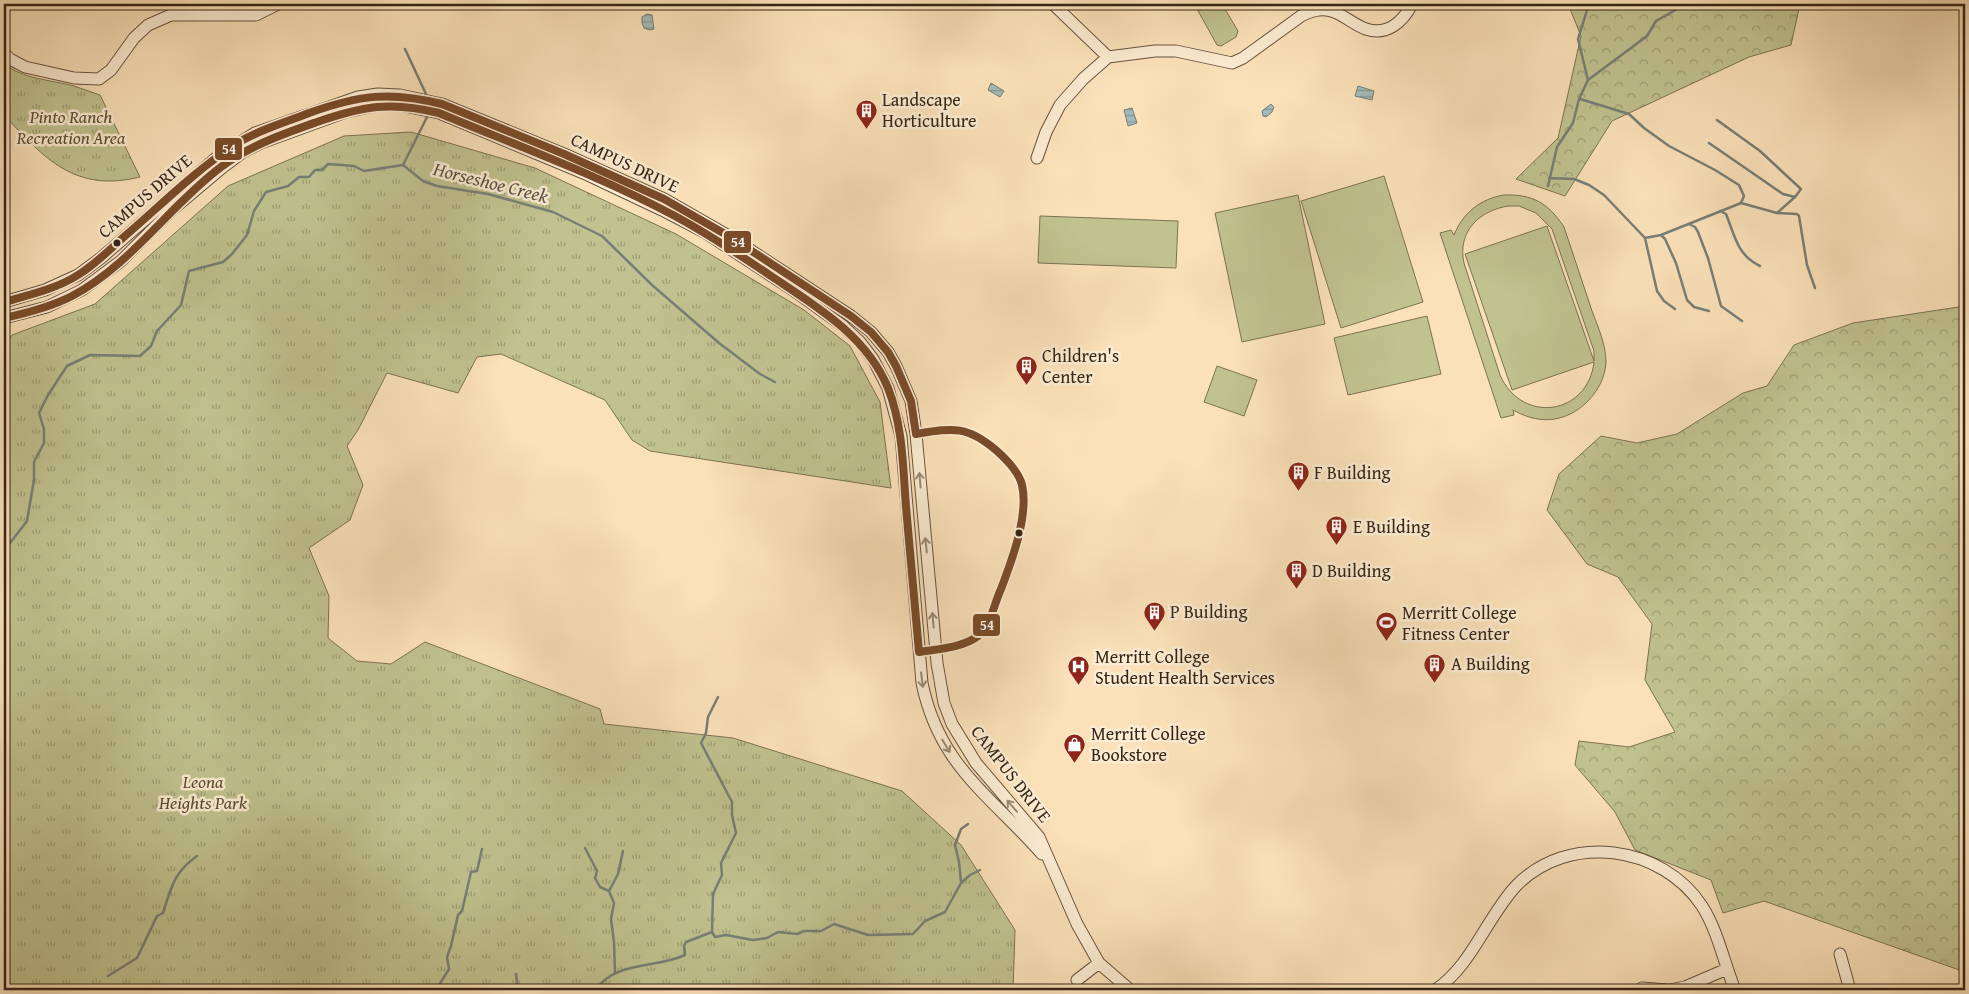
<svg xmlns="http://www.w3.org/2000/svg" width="1969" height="994" viewBox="0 0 1969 994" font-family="'Gentium Book Plus',serif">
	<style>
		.green { fill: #c0c28f; stroke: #7b7352; fill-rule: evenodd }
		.forest { fill: url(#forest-crowns); stroke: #7b7352 }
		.park { fill: url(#park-tufts); stroke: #7b7352 }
		.water { fill: url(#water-rules); stroke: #777f78 }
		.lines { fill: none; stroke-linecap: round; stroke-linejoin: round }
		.stream { stroke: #777f78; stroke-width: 2.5 }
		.minor-casing { stroke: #67533f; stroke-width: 13 }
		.minor { stroke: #fcecd2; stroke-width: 11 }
		.bus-1-casing { stroke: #fcecd2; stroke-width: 11 }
		.bus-1 { stroke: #7a4b2a; stroke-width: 8 }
		.oneway { stroke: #998874 }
		.bus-dot { fill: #362416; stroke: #fcecd2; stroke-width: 2 }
		.labels { text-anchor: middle; stroke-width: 5; stroke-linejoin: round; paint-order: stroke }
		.poi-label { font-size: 18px; fill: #362416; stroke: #fcecd2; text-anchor: start }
		.park-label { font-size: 18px; font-style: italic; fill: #584c34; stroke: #fcecd2 }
		.street-label { font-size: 18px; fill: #362416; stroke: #fcecd2 }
		.water-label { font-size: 19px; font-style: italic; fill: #575147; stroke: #fcecd2 }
		.line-badge { stroke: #fcecd2; stroke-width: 2 }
		.badge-label { font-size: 14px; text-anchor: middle; font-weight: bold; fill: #fff }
	</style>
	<defs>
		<pattern id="forest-crowns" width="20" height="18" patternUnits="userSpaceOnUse" patternTransform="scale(1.25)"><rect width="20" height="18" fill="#c0c28f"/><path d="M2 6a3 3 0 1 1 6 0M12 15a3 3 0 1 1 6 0" fill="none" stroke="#9d9d74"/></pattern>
		<pattern id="park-tufts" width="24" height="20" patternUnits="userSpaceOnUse" patternTransform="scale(1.25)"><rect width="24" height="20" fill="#c0c28f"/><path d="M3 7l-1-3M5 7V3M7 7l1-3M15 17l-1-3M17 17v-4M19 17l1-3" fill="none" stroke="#9d9d74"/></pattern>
		<pattern id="water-rules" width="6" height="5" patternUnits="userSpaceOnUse" patternTransform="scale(1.25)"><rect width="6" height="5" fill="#a3bbba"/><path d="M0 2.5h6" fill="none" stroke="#869896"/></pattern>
	</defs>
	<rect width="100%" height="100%" fill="#fbe1b9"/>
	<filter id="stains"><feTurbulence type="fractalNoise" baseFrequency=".004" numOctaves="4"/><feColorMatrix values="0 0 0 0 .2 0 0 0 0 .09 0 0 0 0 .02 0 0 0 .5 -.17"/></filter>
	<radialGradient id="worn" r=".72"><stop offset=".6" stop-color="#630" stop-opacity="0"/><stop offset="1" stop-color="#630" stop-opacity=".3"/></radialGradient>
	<path class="green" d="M 1198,4 L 1222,4 L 1238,31 L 1236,37 L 1221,46 L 1217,45 L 1197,9 Z
		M 1384,176 L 1423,302 L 1341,328 L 1301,201 Z
		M 1298,195 L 1325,324 L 1242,342 L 1215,213 Z
		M 1504,195 C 1533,194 1548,203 1564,227 C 1573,255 1583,283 1592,311 C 1598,327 1606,345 1606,362 C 1605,383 1591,402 1574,412 C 1553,424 1533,421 1513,410 L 1514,415 L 1501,418 L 1440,233 L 1451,230 L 1454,235 C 1463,213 1480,199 1504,195 ZM 1509,206 L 1519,206 L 1536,213 L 1552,229 L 1594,351 L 1594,361 L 1547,226 L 1465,254 L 1512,390 L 1594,362 C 1588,415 1522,425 1500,375 L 1464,263 C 1457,231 1480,210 1509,206 Z
		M 1040,216 L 1178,221 L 1176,268 L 1038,263 Z
		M 1427,316 L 1441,374 L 1348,395 L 1334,338 Z
		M 1217,366 L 1257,380 L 1244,416 L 1204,402 Z"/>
	<path class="forest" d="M 1568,4 L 1800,4 L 1791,45 L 1749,57 L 1612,121 L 1565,196 L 1516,179 L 1558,138 L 1581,36 Z
		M 1965,306 L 1965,972 L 1764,901 L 1723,913 L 1711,880 L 1635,850 L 1615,812 L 1575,765 L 1579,741 L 1629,747 L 1675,732 L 1645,680 L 1652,624 L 1618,577 L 1587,564 L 1547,510 L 1559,474 L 1601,436 L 1637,443 L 1677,434 L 1743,393 L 1767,386 L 1794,345 L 1853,323 Z"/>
	<path class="park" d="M 4,63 C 21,79 52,80 74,86 C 83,89 91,92 100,95 L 140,177 C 75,193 45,159 4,115 Z
		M 411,132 L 535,168 L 676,234 L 804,310 L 850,346 L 880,402 L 891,488 L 650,451 L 632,440 L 605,400 L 501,354 L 477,357 L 458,393 L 387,373 L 358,430 L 347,446 L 363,485 L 350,520 L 309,548 L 329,596 L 328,638 L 357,661 L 391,664 L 425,642 L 600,709 L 604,724 L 733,738 L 902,791 L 961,845 L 1015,930 L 1013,990 L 14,990 L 4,978 L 4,348 L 12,335 L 95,304 L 228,186 L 344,136 Z"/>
	<path class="water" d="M 647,14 L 652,15 L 654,29 L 650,30 L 644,28 L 642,23 L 642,17 Z
		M 991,83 L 1004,91 L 1000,97 L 988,90 Z
		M 1358,86 L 1374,91 L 1372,100 L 1355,96 Z
		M 1271,104 L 1274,107 L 1272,112 L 1266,117 L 1263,116 L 1262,111 Z
		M 1132,108 L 1137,123 L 1128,126 L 1124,110 Z"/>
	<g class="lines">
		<path class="stream" d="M 1587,4 L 1588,7 L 1578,39 L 1588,80
			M 405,49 L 426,94
			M 1580,99 L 1629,114 L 1644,128 L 1669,146 L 1715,170 L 1739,185 L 1744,196 L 1741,203
			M 1717,120 L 1760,151 L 1801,189 L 1795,197 L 1777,213
			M 1709,143 L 1783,194 L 1795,197
			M 403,165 L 427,117
			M 1549,178 L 1574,179 L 1589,185 L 1604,195 L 1645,238 L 1661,235 L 1741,203 L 1777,213 L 1797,214 L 1799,216 L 1807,265 L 1815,288
			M 1548,186 L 1557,147 L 1573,123 L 1579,99 L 1588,80 L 1647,36 L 1656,21 L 1686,4
			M 1720,211 L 1726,214 C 1735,236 1737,255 1760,266
			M 1689,224 L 1695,227 L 1698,232 L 1708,258 L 1721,306 L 1742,321
			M 1661,235 L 1665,239 L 1676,263 L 1687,300 L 1694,307 L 1709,311
			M 1645,238 L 1657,291 L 1664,301 L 1675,309
			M 4,544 L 10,543 L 27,521 L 34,480 L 34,462 L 44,443 L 44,429 L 39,413 L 48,395 L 67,366 L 90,355 L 140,356 L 151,346 L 157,331 L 181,305 L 189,271 L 223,262 L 232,254 L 247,235 L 254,211 L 266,192 L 288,186 L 299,177 L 309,177 L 315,170 L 322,170 L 328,164 L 354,166 L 364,171 L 403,165 L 423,181 L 437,186 L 488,194 L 553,212 L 602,236 L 652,285 L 719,343 L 760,374 L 775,382
			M 585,848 L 597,871 L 595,878 L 600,887 L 609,891 L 614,903 L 611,919 L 614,942 L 615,973
			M 961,882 L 959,862 L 955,845 L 961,829 L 968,824
			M 609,891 L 618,874 L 623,851
			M 712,932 L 713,894 L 722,875 L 721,863 L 736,833 L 732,815 L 732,802 L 701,743 L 706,733 L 708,717 L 718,697
			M 516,974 L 518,990
			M 108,976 L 137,958 L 157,916 L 163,913 C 171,888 174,872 197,856
			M 436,990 L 449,969 L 447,957 L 451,946 L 458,915 L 462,911 L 471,872 L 477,871 L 482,849
			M 595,990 C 617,960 655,969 685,955 L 684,946 L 686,942 L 712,932 L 715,937 L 726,935 L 753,940 L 767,938 L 778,932 L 797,934 L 804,931 L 821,931 L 834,924 L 868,935 L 913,934 L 925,921 L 945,912 L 961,883 L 970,875 L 980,870"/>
		<defs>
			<path id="minor" d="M 1053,4 L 1108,57
				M 4,53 L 10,59 L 25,67 L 74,78 L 99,79 L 111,70 L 134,38 L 148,25 L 171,15 L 256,15 L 278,4
				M 1037,158 L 1046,132 L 1060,105 L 1083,79 L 1108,57 L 1155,51 L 1176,51 L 1232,63 L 1243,58 L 1301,16 C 1311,11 1320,8 1331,11 C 1343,14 1354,25 1366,29 C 1387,36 1403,22 1412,4
				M 4,302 L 45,290 L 78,275 L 101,258 L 215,159 L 255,133 L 358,97 L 378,94 L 400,95 L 442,104 L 564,154 L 664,199 L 732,238 L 851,316 L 871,332 L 888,352 L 896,366 L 911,401 L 916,434 L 937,663 L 944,703 L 952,724 L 976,763 L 1039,837 L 1077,924 L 1099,963 L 1130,990
				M 4,318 L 47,307 L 82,290 L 121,261 L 173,209 L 223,167 L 243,152 L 261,143 L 346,112 L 379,105 L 399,105 L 439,113 L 588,175 L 662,210 L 706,233 L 793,290 L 843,326 L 860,342 L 873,359 L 888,388 L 901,436 L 922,683 C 939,766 990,795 1042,854
				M 1840,954 L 1850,990
				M 1077,980 L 1099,963
				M 1642,988 L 1668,990
				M 1435,990 C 1471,967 1487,917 1516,886 C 1568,832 1662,845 1702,906 C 1718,931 1724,963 1735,990
				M 1670,990 L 1685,987 L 1727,969"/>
		</defs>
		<use href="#minor" class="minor-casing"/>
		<use href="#minor" class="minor"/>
		<defs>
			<path id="bus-1" d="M 4,302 C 29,295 56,289 78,275 C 96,264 110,249 125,236 C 161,205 196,170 236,144 C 258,130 284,123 309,113 C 359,95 390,91 442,104 L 564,154 L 664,199 L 732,238 L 851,316 L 871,332 L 888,352 L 896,366 L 911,401 L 916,434 C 953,428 967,425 997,451 C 1007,460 1019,472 1022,485 C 1029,515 1012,560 1001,589 C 994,604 991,625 978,636 C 962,648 938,649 919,652 C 915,604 910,556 906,507 C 903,468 903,426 888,388 C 867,336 816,306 771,276 C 740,255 708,234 675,216 C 600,176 518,146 439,113 C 391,101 363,106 317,122 C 283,134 251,145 221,167 C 169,206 131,265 72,296 C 51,307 27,313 4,318"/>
		</defs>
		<use href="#bus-1" class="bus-1-casing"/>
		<use href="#bus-1" class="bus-1"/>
	</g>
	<defs><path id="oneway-shaft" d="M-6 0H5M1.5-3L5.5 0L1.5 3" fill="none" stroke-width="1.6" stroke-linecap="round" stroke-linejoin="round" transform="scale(1.25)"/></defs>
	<g class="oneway">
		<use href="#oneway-shaft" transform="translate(920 480) rotate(-95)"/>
		<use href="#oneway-shaft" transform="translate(926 545) rotate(-96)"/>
		<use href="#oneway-shaft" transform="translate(933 620) rotate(-95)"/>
		<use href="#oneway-shaft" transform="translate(922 680) rotate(83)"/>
		<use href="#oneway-shaft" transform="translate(946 746) rotate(59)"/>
		<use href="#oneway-shaft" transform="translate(1012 806) rotate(-131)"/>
	</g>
	<defs>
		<symbol id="building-pin" viewBox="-11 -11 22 30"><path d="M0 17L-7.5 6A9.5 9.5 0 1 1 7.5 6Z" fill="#8f2418" stroke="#fcecd2"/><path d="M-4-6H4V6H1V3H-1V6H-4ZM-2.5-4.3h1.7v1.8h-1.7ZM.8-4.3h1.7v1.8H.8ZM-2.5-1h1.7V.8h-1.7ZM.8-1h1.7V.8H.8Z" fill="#fff"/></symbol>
		<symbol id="stadium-pin" viewBox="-11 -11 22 30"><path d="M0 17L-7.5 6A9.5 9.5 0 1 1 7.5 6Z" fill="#8f2418" stroke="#fcecd2"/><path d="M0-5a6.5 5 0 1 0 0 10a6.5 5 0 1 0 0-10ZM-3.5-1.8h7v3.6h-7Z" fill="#fff"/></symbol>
		<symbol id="hospital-pin" viewBox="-11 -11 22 30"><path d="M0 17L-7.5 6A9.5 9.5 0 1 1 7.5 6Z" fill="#8f2418" stroke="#fcecd2"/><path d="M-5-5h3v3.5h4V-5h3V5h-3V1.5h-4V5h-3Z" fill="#fff"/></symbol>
		<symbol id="shop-pin" viewBox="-11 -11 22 30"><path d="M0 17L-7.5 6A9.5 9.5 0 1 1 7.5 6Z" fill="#8f2418" stroke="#fcecd2"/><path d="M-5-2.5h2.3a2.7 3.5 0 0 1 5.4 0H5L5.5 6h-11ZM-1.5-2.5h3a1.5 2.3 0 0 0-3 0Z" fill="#fff"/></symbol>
	</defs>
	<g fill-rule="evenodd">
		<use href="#building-pin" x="854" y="98" width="25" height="34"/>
		<use href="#building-pin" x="1014" y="354" width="25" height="34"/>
		<use href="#building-pin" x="1286" y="460" width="25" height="34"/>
		<use href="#building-pin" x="1324" y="514" width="25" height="34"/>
		<use href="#building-pin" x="1284" y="558" width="25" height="34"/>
		<use href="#building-pin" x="1142" y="600" width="25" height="34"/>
		<use href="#stadium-pin" x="1374" y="610" width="25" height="34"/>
		<use href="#building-pin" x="1422" y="652" width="25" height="34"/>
		<use href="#hospital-pin" x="1066" y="654" width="25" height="34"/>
		<use href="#shop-pin" x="1062" y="732" width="25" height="34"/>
	</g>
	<g class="bus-dot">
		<circle cx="117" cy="243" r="4.5"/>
		<circle cx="1019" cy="533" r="4.5"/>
	</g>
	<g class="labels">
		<g class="poi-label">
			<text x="882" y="106">Landscape<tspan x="882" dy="21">Horticulture</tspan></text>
			<text x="1042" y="362">Children's<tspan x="1042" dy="21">Center</tspan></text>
			<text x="1314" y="479">F Building</text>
			<text x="1353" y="533">E Building</text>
			<text x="1312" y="577">D Building</text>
			<text x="1170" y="618">P Building</text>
			<text x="1402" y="619">Merritt College<tspan x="1402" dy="21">Fitness Center</tspan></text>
			<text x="1095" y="663">Merritt College<tspan x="1095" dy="21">Student Health Services</tspan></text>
			<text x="1451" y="670">A Building</text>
			<text x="1091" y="740">Merritt College<tspan x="1091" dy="21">Bookstore</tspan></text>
		</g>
		<g class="park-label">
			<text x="71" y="123">Pinto Ranch<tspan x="71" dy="21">Recreation Area</tspan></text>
			<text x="203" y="788">Leona<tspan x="203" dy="21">Heights Park</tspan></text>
		</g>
		<g class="street-label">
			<text transform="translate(625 163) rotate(25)" y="6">CAMPUS DRIVE</text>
			<text transform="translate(145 196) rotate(-41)" y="6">CAMPUS DRIVE</text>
			<text transform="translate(1011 774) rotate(52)" y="6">CAMPUS DRIVE</text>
		</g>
		<g class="water-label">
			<text transform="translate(491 182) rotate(14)" y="7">Horseshoe Creek</text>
		</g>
	</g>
	<g class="line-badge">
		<rect x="214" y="137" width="29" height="24" rx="5" fill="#7a4b2a"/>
		<rect x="723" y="230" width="29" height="24" rx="5" fill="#7a4b2a"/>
		<rect x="972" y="613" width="29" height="24" rx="5" fill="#7a4b2a"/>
	</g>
	<g class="badge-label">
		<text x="229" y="154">54</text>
		<text x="738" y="247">54</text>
		<text x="987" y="630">54</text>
	</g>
	<rect width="1969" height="994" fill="none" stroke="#fbe1b9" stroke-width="20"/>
	<rect x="5" y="5" width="1959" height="984" fill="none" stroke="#362416" stroke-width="2.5"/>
	<rect x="10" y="10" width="1949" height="974" fill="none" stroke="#362416"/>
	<rect width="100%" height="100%" filter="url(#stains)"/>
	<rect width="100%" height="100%" fill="url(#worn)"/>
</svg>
